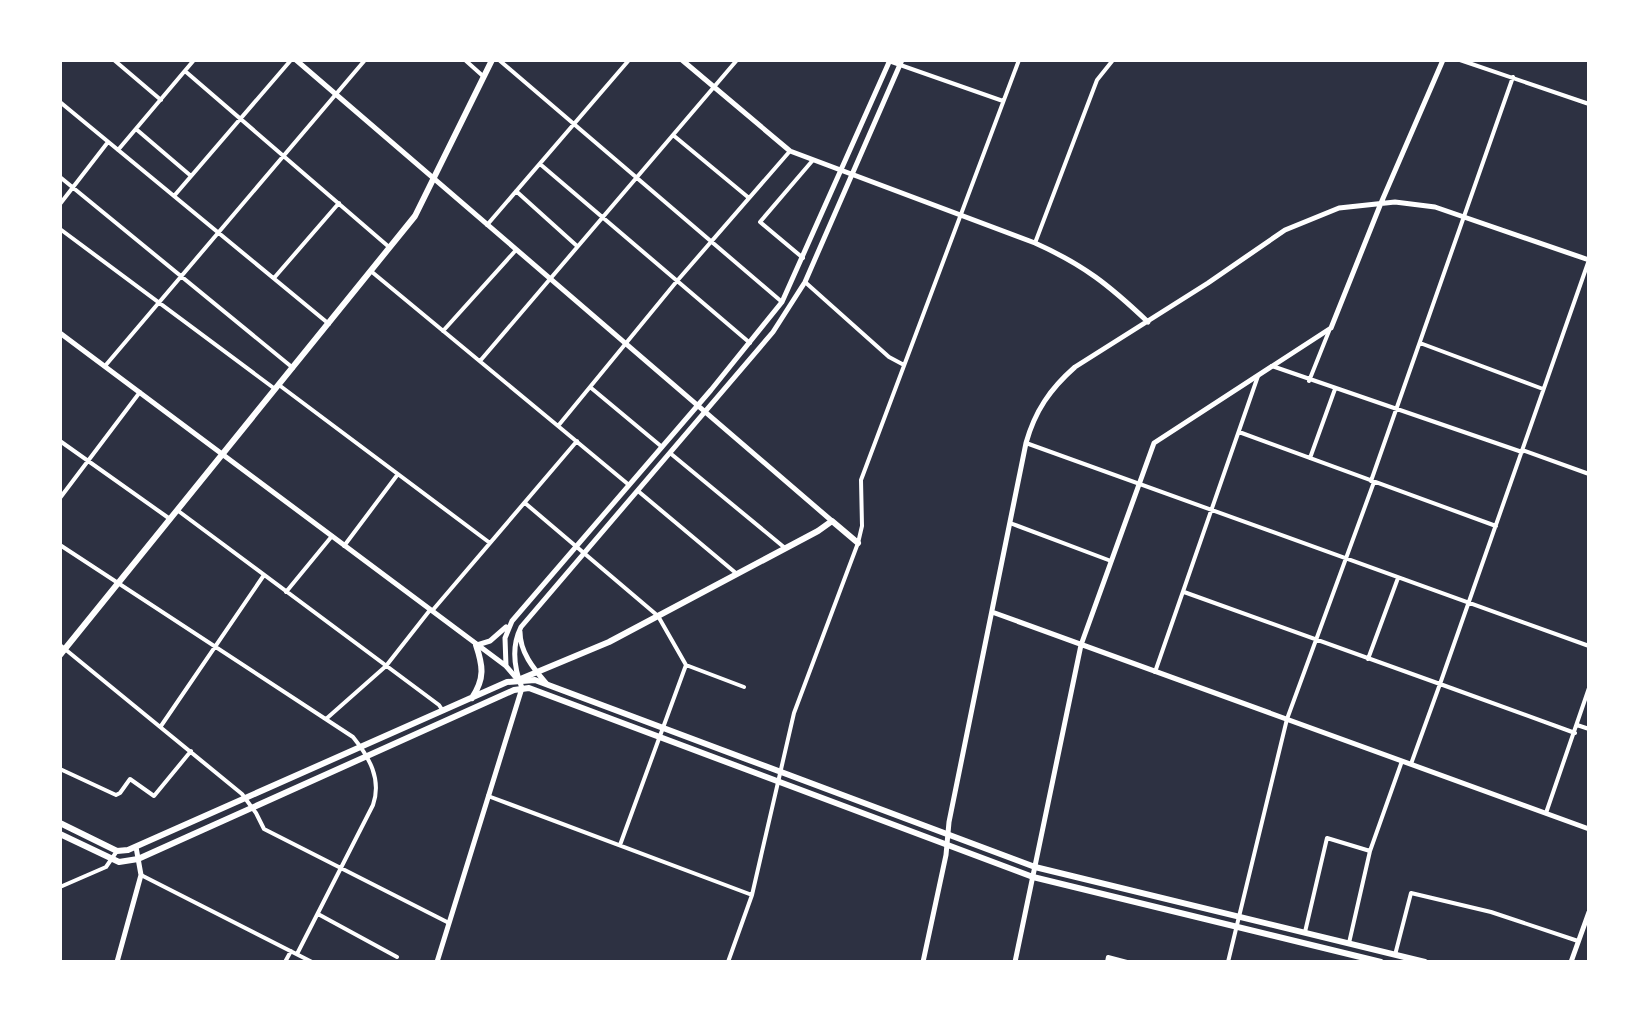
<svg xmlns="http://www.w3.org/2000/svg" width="1649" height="1022" viewBox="0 0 1649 1022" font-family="'Alegreya Sans',sans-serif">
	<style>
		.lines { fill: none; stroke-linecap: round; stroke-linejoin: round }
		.minor { stroke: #fff; stroke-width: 4 }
		.tertiary { stroke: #fff; stroke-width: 5 }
		.secondary { stroke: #fff; stroke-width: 6 }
		.primary { stroke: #fff; stroke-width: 6 }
	</style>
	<rect width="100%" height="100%" fill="#2d3142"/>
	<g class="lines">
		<path class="minor" d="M 114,60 L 161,100
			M 465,60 L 484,77
			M 499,60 L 782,302
			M 886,60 L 1003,101
			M 1460,60 L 1589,104
			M 185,71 L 389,247
			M 60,102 L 329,324
			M 136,129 L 191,176
			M 673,135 L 749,198
			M 118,150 L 194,60
			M 540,164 L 750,343
			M 60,177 L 293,368
			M 516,191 L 577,246
			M 174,196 L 291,60
			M 60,204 L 108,142
			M 487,225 L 629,60
			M 60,229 L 275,389
			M 1035,243 L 1097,80 L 1113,60
			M 803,258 L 760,222 L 813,160
			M 372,272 L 558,426
			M 274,278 L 339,203
			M 805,282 L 889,357 L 904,365
			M 443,331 L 516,250
			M 1420,343 L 1543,389
			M 480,361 L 737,60
			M 105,366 L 365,60
			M 1272,366 L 1522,452
			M 1309,381 L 1329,331
			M 279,385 L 490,543
			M 590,387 L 662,447
			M 1239,432 L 1496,526
			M 60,441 L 170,519
			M 1026,443 L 1589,646
			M 1522,450 L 1589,474
			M 670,453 L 785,548
			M 1310,458 L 1335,389
			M 1371,481 L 1513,77
			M 629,485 L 558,426 L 677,281 L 790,151
			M 638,491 L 737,574
			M 60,498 L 140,392
			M 525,503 L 658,616 L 686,665 L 620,845
			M 177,510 L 439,705 L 443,711
			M 1010,523 L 1111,561
			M 60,545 L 353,737 C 369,757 382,779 373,805 L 297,954
			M 344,546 L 398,474
			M 286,592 L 332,536
			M 1184,592 L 1440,684 L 1589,260
			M 432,611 L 577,441
			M 60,645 L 242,794 L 256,813 L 264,829 L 449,923
			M 1368,659 L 1398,578
			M 686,665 L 744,687
			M 1155,672 L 1258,376
			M 326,719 L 386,666 L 430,610
			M 1577,725 L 1589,729
			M 161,726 L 264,575
			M 1411,764 L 1440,684 L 1575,733
			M 60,769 L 116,795 L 120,793 L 130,779 L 154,796 L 191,751
			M 488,796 L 752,895
			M 1546,813 L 1589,688
			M 141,875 L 312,962
			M 60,887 L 106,867 L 117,851
			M 318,914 L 397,957
			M 1305,932 L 1327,838 L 1370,851
			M 1349,943 L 1370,851 L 1402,761
			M 1395,955 L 1411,893 L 1491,912 L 1578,941
			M 285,962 L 291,951
			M 728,962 L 752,895 L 794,713 L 858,543 L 862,526 L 861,480 L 1019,60
			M 1107,962 L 1108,957 L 1127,962
			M 1228,962 L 1287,719 L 1374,482"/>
		<path class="tertiary" d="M 296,60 L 832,521
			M 682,60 L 790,151 L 1035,243 C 1084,265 1109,285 1148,322
			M 60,333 L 506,666 L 518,680
			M 992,612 L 1589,829
			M 520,632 C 520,652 533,668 546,683
			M 477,645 L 490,641 L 506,627
			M 506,666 L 505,638 L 512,621 L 711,390 L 782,302 L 890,60
			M 117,962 L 141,875 L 136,847
			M 437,962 L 522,688 C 514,668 511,647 521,627 L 773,332 L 805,282 L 902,60
			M 923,962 L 946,855 L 949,822 L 1026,443 C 1035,411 1050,389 1075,367 L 1208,283 L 1285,230 L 1339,208 L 1395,202 L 1435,207 L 1589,260
			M 1015,962 L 1081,645 L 1154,443 L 1331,328 L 1381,203 L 1443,60
			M 1571,962 L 1589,912"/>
		<path class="secondary" d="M 518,680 L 609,642 L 818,531 L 832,521 L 858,543"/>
		<path class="primary" d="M 60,655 L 415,216 L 492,60
			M 472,698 C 485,678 483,666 476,645
			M 60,823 L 117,851 L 128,850 L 507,682 L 535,680 L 1035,867 L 1425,962
			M 60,834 L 119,862 L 138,859 L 514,690 L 529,688 L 1033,877 L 1381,962"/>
	</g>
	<rect width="1649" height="1022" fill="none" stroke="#ffffff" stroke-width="124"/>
</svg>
